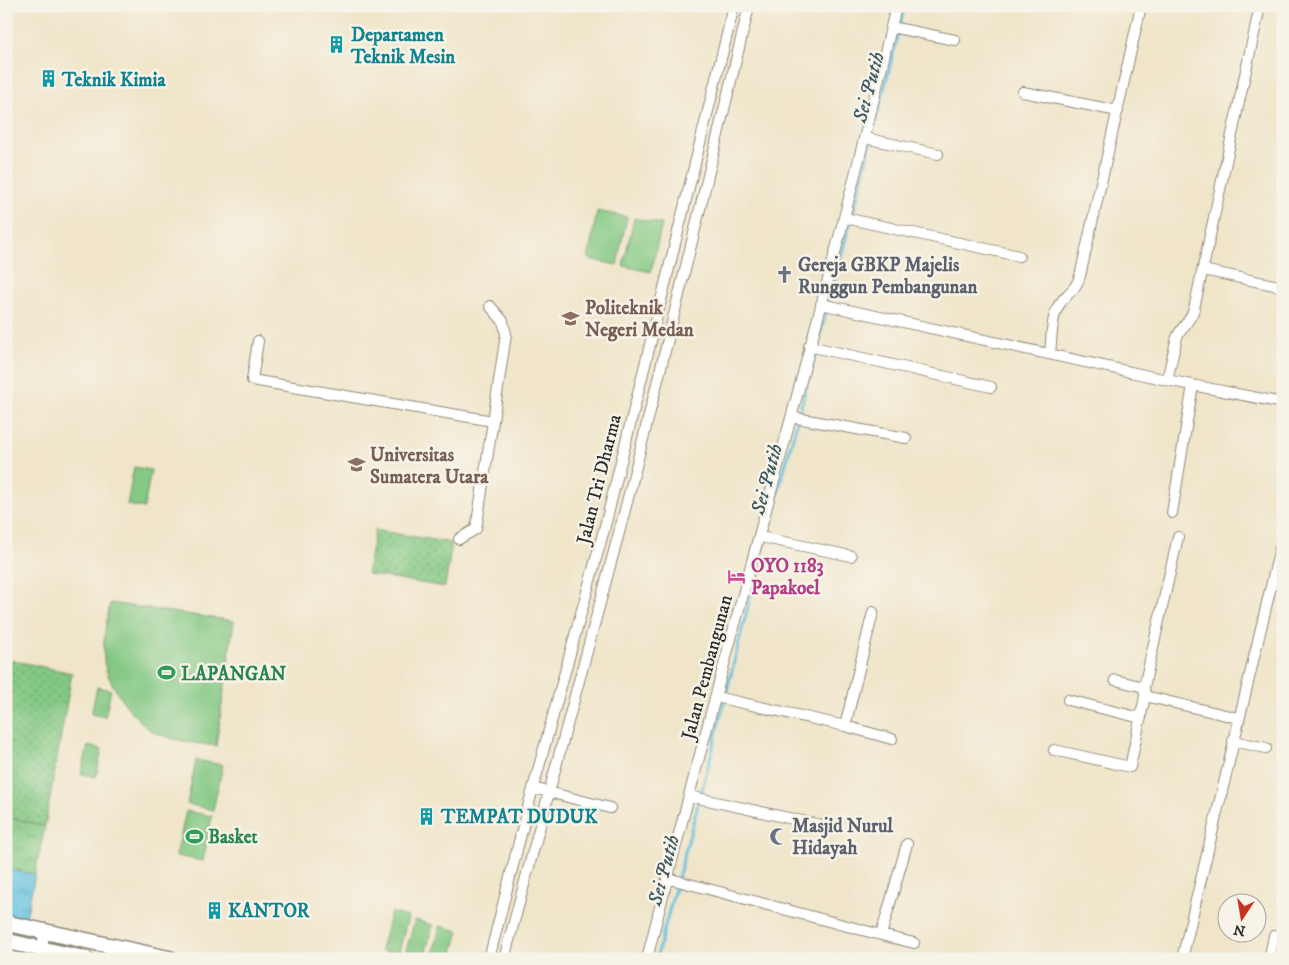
<svg xmlns="http://www.w3.org/2000/svg" width="1289" height="965" viewBox="0 0 1289 965" font-family="'IM FELL DW Pica',serif">
	<style>
		.grass { fill: url(#grass-dots); stroke: #577a57 }
		.park { fill: url(#park-crowns); stroke: #577a57 }
		.garden { fill: #83c883; stroke: #577a57 }
		.water { fill: url(#water-ripples); stroke: #477686 }
		.lines { fill: none; stroke-linecap: round; stroke-linejoin: round }
		.stream { stroke: #63c2e1; stroke-width: 3 }
		.street-casing { stroke: #8e887a; stroke-width: 12 }
		.primary-casing { stroke: #8e887a; stroke-width: 18 }
		.street { stroke: #fff; stroke-width: 10 }
		.primary { stroke: #fff; stroke-width: 15 }
		.labels { text-anchor: middle; stroke-width: 5; stroke-linejoin: round; paint-order: stroke }
		.culture-label { font-size: 19px; font-weight: bold; fill: #0d838f; stroke: #f7f3e8; text-anchor: start }
		.worship-label { font-size: 19px; font-weight: bold; fill: #5b616d; stroke: #f7f3e8; text-anchor: start }
		.education-label { font-size: 19px; font-weight: bold; fill: #785e54; stroke: #f7f3e8; text-anchor: start }
		.street-label { font-size: 19px; fill: #2b2b2b; stroke: #f7f3e8 }
		.hotel-label { font-size: 19px; font-weight: bold; fill: #b23c85; stroke: #f7f3e8; text-anchor: start }
		.leisure-label { font-size: 19px; font-weight: bold; fill: #27864d; stroke: #f7f3e8; text-anchor: start }
		.water-label { font-size: 20px; font-style: italic; fill: #3c5862; stroke: #f7f3e8 }
	</style>
	<defs>
		<pattern id="grass-dots" width="8" height="8" patternUnits="userSpaceOnUse" patternTransform="scale(1.25)"><rect width="8" height="8" fill="#83c883"/><path d="M2 2h.1M6 6h.1" fill="none" stroke="#6ba36b" stroke-width="1.8" stroke-linecap="round"/></pattern>
		<pattern id="park-crowns" width="20" height="18" patternUnits="userSpaceOnUse" patternTransform="scale(1.25)"><rect width="20" height="18" fill="#83c883"/><path d="M2 6a3 3 0 1 1 6 0M12 15a3 3 0 1 1 6 0" fill="none" stroke="#6ba36b"/></pattern>
		<pattern id="water-ripples" width="26" height="14" patternUnits="userSpaceOnUse" patternTransform="scale(1.25)"><rect width="26" height="14" fill="#63c2e1"/><path d="M2 4q2-2 4 0t4 0M15 11q2-2 4 0t4 0" fill="none" stroke="#529eb7"/></pattern>
	</defs>
	<rect width="100%" height="100%" fill="#f7f3e8"/>
	<filter id="ink" filterUnits="userSpaceOnUse"><feTurbulence type="fractalNoise" baseFrequency=".02" numOctaves="2"/><feDisplacementMap in="SourceGraphic" scale="10" xChannelSelector="R" yChannelSelector="G"/><feConvolveMatrix kernelMatrix="1 2 1 2 8 2 1 2 1" color-interpolation-filters="sRGB"/></filter>
	<filter id="wash" filterUnits="userSpaceOnUse"><feTurbulence type="fractalNoise" baseFrequency=".0096" numOctaves="4" result="noise"/><feDisplacementMap in="SourceGraphic" scale="20" xChannelSelector="R" yChannelSelector="G"/><feGaussianBlur stdDeviation="1.12" result="paint"/><feColorMatrix in="noise" values="0 0 0 0 0 0 0 0 0 0 0 0 0 0 0 0 0 1.4 0 .05"/><feComposite in="paint" operator="in"/></filter>
	<g filter="url(#wash)">
		<rect width="100%" height="100%" fill="#f0e5c9"/>
		<path class="grass" d="M 375,530 L 452,543 L 445,587 L 367,574 Z
			M 6,659 L 72,673 L 45,826 L 6,817 Z"/>
		<path class="park" d="M 6,817 L 45,826 L 35,875 L 6,869 Z"/>
		<path class="garden" d="M 597,211 L 627,217 L 617,265 L 588,259 Z
			M 634,218 L 662,224 L 651,272 L 623,266 Z
			M 134,467 L 151,470 L 144,508 L 127,505 Z
			M 110,603 L 234,621 L 216,746 C 195,743 175,741 156,733 C 137,725 105,681 104,660 C 102,641 107,621 110,603 Z
			M 97,687 L 111,690 L 105,717 L 91,714 Z
			M 88,746 L 102,749 L 96,777 L 81,774 Z
			M 196,760 L 223,765 L 213,810 L 187,804 Z
			M 186,811 L 212,816 L 203,861 L 176,856 Z
			M 391,912 L 408,917 L 398,955 L 381,950 Z
			M 415,920 L 433,925 L 424,959 L 404,957 Z
			M 440,926 L 459,931 L 451,959 L 432,959 Z"/>
		<path class="water" d="M 6,869 L 35,875 L 24,927 L 6,923 Z"/>
		<g class="lines">
			<path class="stream" d="M 656,959 L 706,775 L 750,598 L 858,193 L 905,6"/>
		</g>
	</g>
	<g filter="url(#ink)">
		<g class="lines">
			<defs>
				<path id="street" d="M 891,27 L 955,40
					M 1023,92 L 1118,111
					M 865,138 L 938,154
					M 845,218 L 1019,256
					M 1203,270 L 1283,287
					M 821,304 L 1167,380 L 1283,403
					M 258,341 L 252,380 L 493,421 L 506,334 L 503,321 L 490,306
					M 809,346 L 991,387
					M 1050,353 C 1052,338 1051,318 1059,305 C 1067,292 1075,292 1080,276 L 1141,6
					M 1167,380 L 1177,337 C 1182,327 1191,320 1194,309 L 1260,6
					M 791,417 L 906,438
					M 1172,513 L 1193,385
					M 760,537 L 851,556
					M 459,539 L 476,529 L 493,421
					M 1115,680 L 1144,687 L 1145,696 L 1238,718
					M 1144,687 L 1178,537
					M 716,697 L 845,726 L 892,739
					M 1068,700 L 1141,718
					M 845,726 L 873,612
					M 1233,741 L 1266,748
					M 1054,750 L 1130,767 L 1145,696
					M 533,788 L 610,808
					M 689,796 L 825,826
					M 667,878 L 881,935 L 914,943
					M 881,935 L 907,844
					M 39,959 L 45,932
					M 489,959 L 529,803 L 605,526 L 734,6
					M 504,959 C 542,815 582,673 620,529 C 665,356 707,181 749,6
					M 647,959 C 726,640 822,326 896,6
					M 1182,959 L 1283,536
					M 1269,959 L 1274,936"/>
				<path id="primary" d="M 6,923 L 171,959
					M 6,941 L 86,959"/>
			</defs>
			<use href="#street" class="street-casing"/>
			<use href="#primary" class="primary-casing"/>
			<use href="#street" class="street"/>
			<use href="#primary" class="primary"/>
		</g>
	</g>
	<defs>
		<symbol id="building-bare" viewBox="-9 -9 18 18"><path d="M-4-6H4V6H1V3H-1V6H-4ZM-2.5-4.3h1.7v1.8h-1.7ZM.8-4.3h1.7v1.8H.8ZM-2.5-1h1.7V.8h-1.7ZM.8-1h1.7V.8H.8Z" fill="#0f9aa8" stroke="#f7f3e8" stroke-width="2.5" paint-order="stroke"/></symbol>
		<symbol id="church-bare" viewBox="-9 -9 18 18"><path d="M-1.2-6h2.4v3.5h3.3v2.4h-3.3V6h-2.4V-.1h-3.3v-2.4h3.3Z" fill="#6b7280" stroke="#f7f3e8" stroke-width="2.5" paint-order="stroke"/></symbol>
		<symbol id="university-bare" viewBox="-9 -9 18 18"><path d="M0-5L7-2L0 1L-7-2ZM-4 1L0 2.5L4 1V4Q0 6-4 4Z" fill="#8d6e63" stroke="#f7f3e8" stroke-width="2.5" paint-order="stroke"/></symbol>
		<symbol id="hotel-bare" viewBox="-9 -9 18 18"><path d="M-6-4.5h1.5V1H6V5H4.5V3h-9V5H-6ZM-4 0a1.8 1.8 0 1 1 3.6 0ZM.5 0V-2.5h3Q6-2.5 6 0Z" fill="#d1479c" stroke="#f7f3e8" stroke-width="2.5" paint-order="stroke"/></symbol>
		<symbol id="stadium-bare" viewBox="-9 -9 18 18"><path d="M0-5a6.5 5 0 1 0 0 10a6.5 5 0 1 0 0-10ZM-3.5-1.8h7v3.6h-7Z" fill="#2e9e5b" stroke="#f7f3e8" stroke-width="2.5" paint-order="stroke"/></symbol>
		<symbol id="mosque-bare" viewBox="-9 -9 18 18"><path d="M3.5-4.9A6 6 0 1 0 3.5 4.9A5 5 0 1 1 3.5-4.9Z" fill="#6b7280" stroke="#f7f3e8" stroke-width="2.5" paint-order="stroke"/></symbol>
	</defs>
	<g fill-rule="evenodd">
		<use href="#building-bare" x="324" y="32" width="25" height="25"/>
		<use href="#building-bare" x="36" y="66" width="25" height="25"/>
		<use href="#church-bare" x="772" y="262" width="25" height="25"/>
		<use href="#university-bare" x="558" y="306" width="25" height="25"/>
		<use href="#university-bare" x="344" y="452" width="25" height="25"/>
		<use href="#hotel-bare" x="724" y="564" width="25" height="25"/>
		<use href="#stadium-bare" x="154" y="660" width="25" height="25"/>
		<use href="#building-bare" x="414" y="804" width="25" height="25"/>
		<use href="#stadium-bare" x="182" y="824" width="25" height="25"/>
		<use href="#mosque-bare" x="766" y="824" width="25" height="25"/>
		<use href="#building-bare" x="202" y="898" width="25" height="25"/>
	</g>
	<g class="labels">
		<g class="culture-label">
			<text x="351" y="41">Departamen<tspan x="351" dy="22">Teknik Mesin</tspan></text>
			<text x="62" y="86">Teknik Kimia</text>
			<text x="441" y="823">TEMPAT DUDUK</text>
			<text x="228" y="917">KANTOR</text>
		</g>
		<g class="worship-label">
			<text x="798" y="271">Gereja GBKP Majelis<tspan x="798" dy="22">Runggun Pembangunan</tspan></text>
			<text x="792" y="832">Masjid Nurul<tspan x="792" dy="22">Hidayah</tspan></text>
		</g>
		<g class="education-label">
			<text x="585" y="314">Politeknik<tspan x="585" dy="22">Negeri Medan</tspan></text>
			<text x="370" y="461">Universitas<tspan x="370" dy="22">Sumatera Utara</tspan></text>
		</g>
		<g class="street-label">
			<text transform="translate(598 479) rotate(-76)" y="7">Jalan Tri Dharma</text>
			<text transform="translate(706 667) rotate(-75)" y="7">Jalan Pembangunan</text>
		</g>
		<g class="hotel-label">
			<text x="751" y="572">OYO 1183<tspan x="751" dy="22">Papakoel</tspan></text>
		</g>
		<g class="leisure-label">
			<text x="181" y="680">LAPANGAN</text>
			<text x="208" y="843">Basket</text>
		</g>
		<g class="water-label">
			<text transform="translate(868 87) rotate(-75)" y="7">Sei Putih</text>
			<text transform="translate(766 479) rotate(-75)" y="7">Sei Putih</text>
			<text transform="translate(663 870) rotate(-75)" y="7">Sei Putih</text>
		</g>
	</g>
	<rect width="1289" height="965" fill="none" stroke="#f7f3e8" stroke-width="25"/>
	<g transform="translate(1242 918) rotate(192)"><circle r="24" fill="#f7f3e8" stroke="#a5a39c"/>
	<path d="M0-4L9 19L0 12L-9 19Z" fill="#c8321e"/>
	<text y="-8" font-size="14" font-weight="bold" text-anchor="middle" fill="#2b2b2b">N</text>
	</g>
</svg>
